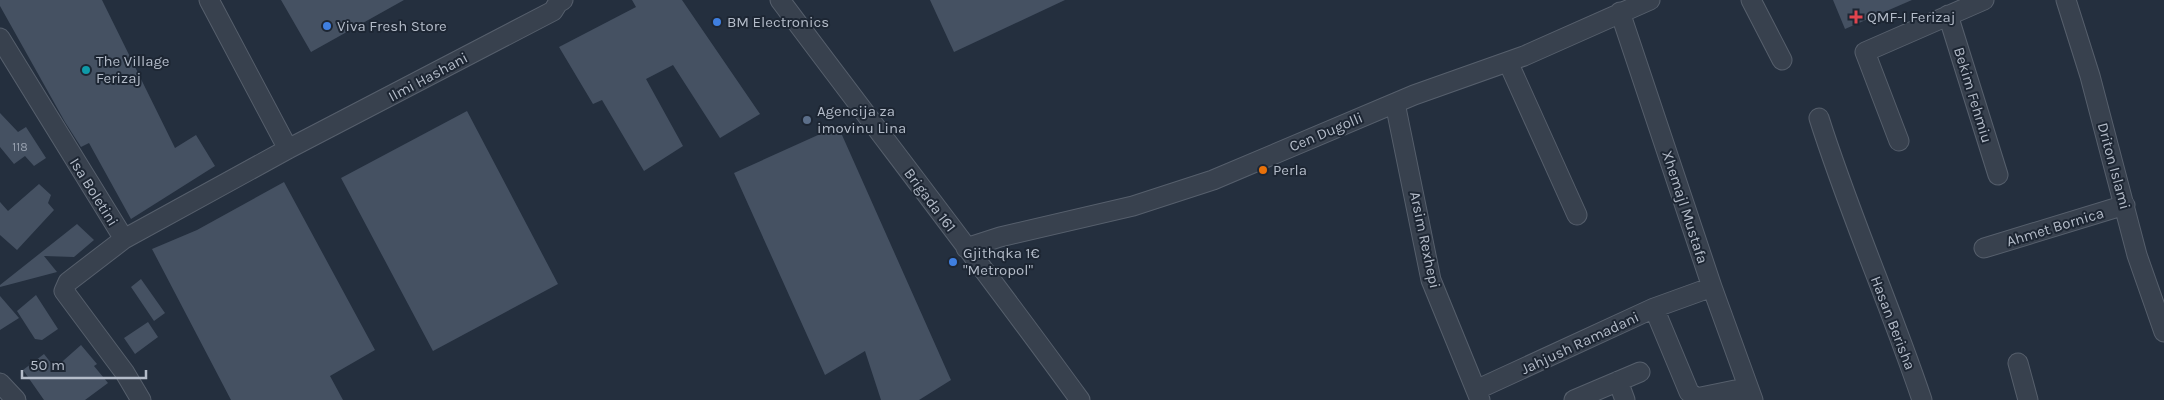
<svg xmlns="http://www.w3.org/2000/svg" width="2164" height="400" viewBox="0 0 2164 400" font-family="Karla,sans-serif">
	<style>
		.building { fill: #455162 }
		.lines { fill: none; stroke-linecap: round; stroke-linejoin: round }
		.minor-casing { stroke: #565f6c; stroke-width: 21 }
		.minor { stroke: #38414e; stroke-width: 19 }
		.health-dot { fill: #e0444e; stroke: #1d2633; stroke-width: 2 }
		.shop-dot { fill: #3f7fe0; stroke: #1d2633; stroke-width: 2 }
		.culture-dot { fill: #0f9aa8; stroke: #1d2633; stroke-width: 2 }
		.service-dot { fill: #5c6f8a; stroke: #1d2633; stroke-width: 2 }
		.food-dot { fill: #e8710a; stroke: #1d2633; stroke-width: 2 }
		.labels { text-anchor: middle; stroke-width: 4; stroke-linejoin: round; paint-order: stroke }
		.number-label { font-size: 12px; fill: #98a1af }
		.poi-label { font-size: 15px; fill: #b4bcc9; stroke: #1d2633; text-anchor: start }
		.street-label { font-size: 15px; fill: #b4bcc9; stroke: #1d2633 }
	</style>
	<rect width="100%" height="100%" fill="#242f3e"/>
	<path class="building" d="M 0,0 L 102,0 L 175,148 L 196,135 L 215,166 L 131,219 L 89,143 L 81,147 L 65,122 L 0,6 Z
		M 281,0 L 404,0 L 311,52 Z
		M 632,0 L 682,0 L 760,114 L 720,138 L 673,65 L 646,79 L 683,146 L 644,171 L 602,100 L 593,104 L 559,47 L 636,7 Z
		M 930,0 L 1065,0 L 954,52 Z
		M 1833,0 L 1912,0 L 1845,29 Z
		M 467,111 L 558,284 L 433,351 L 341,178 Z
		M 0,113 L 18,132 L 26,127 L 46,158 L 34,166 L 25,156 L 14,164 L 0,147 Z
		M 838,126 L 951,380 L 919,400 L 881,400 L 865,351 L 825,375 L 734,173 Z
		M 284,182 L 375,350 L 330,376 L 343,400 L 231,400 L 152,249 L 197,230 Z
		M 39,184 L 51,195 L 48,203 L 54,210 L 17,250 L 0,235 L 0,202 L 8,211 Z
		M 77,224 L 94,240 L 74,257 L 44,256 L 57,272 L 0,287 L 0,285 Z
		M 141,279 L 165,313 L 154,321 L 131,287 Z
		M 36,295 L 58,329 L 42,340 L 35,339 L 17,311 Z
		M 0,296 L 19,318 L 0,330 Z
		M 148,322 L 158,337 L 135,354 L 124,338 Z
		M 81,345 L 97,364 L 94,366 L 108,383 L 85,400 L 44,400 L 23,370 L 44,354 L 55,368 Z"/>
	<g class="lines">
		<defs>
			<path id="minor" d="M 209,0 L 288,149
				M 780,0 C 880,134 982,265 1080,400
				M 1751,0 L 1782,60
				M 2066,0 L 2090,76 L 2137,255 L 2164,332
				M 1620,12 L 1712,287 L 1753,400
				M 1948,15 L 1998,175
				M 0,38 L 124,239 L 68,282 L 64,291 L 125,373 L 141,400
				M 1508,62 L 1577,215
				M 1395,103 L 1431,280 L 1480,400
				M 1819,118 C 1849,213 1890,305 1922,400
				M 1899,141 L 1865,52 L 1984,0
				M 124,239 L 288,149 L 553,11 L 558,3 L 563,0
				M 966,248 L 1000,237 L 1133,206 L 1213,180 L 1414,95 L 1524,56 L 1650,0
				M 1984,248 L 2125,205
				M 1654,308 L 1712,287
				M 2018,363 L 2028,400
				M 1618,381 L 1625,400
				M 0,383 L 16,400
				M 1476,390 L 1654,308 L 1689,392 L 1696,398 L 1735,390 L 1740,400
				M 1574,400 L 1640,372"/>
		</defs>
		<use href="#minor" class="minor-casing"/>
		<use href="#minor" class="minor"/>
	</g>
	<path class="health-dot" d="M1853.5 9.5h5v5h5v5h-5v5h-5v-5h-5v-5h5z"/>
	<g class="shop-dot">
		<circle cx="717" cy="22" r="5"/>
		<circle cx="327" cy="26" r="5"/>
		<circle cx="953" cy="262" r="5"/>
	</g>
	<circle class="culture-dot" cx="86" cy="70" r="5"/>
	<circle class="service-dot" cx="807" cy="120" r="5"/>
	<circle class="food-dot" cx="1263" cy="170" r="5"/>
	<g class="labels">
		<g class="number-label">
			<text x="20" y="151">118</text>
		</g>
		<g class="poi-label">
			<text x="1867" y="22">QMF-I Ferizaj</text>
			<text x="727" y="27">BM Electronics</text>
			<text x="337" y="31">Viva Fresh Store</text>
			<text x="96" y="66">The Village<tspan x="96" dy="17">Ferizaj</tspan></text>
			<text x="817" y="116">Agencija za<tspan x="817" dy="17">imovinu Lina</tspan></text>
			<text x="1273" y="175">Perla</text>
			<text x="963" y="258">Gjithqka 1€<tspan x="963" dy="17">"Metropol"</tspan></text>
		</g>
		<g class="street-label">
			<text transform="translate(428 77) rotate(-28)" y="5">Ilmi Hashani</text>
			<text transform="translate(1973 95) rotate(73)" y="5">Bekim Fehmiu</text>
			<text transform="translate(1326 132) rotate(-23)" y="5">Cen Dugolli</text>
			<text transform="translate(2114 166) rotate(75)" y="5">Driton Islami</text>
			<text transform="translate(94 192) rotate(58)" y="5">Isa Boletini</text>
			<text transform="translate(930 200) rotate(53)" y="5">Brigada 161</text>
			<text transform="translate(1685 207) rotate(72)" y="5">Xhemajl Mustafa</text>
			<text transform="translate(2055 227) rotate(-17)" y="5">Ahmet Bornica</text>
			<text transform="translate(1425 240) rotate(78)" y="5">Arsim Rexhepi</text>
			<text transform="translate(1893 323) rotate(69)" y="5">Hasan Berisha</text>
			<text transform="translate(1580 343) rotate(-25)" y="5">Jahjush Ramadani</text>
		</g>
	</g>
	<path d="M22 370v8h124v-8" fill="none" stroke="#b4bcc9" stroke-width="2.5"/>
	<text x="30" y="370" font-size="15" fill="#b4bcc9" stroke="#1d2633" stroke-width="4" paint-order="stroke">50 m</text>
</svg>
